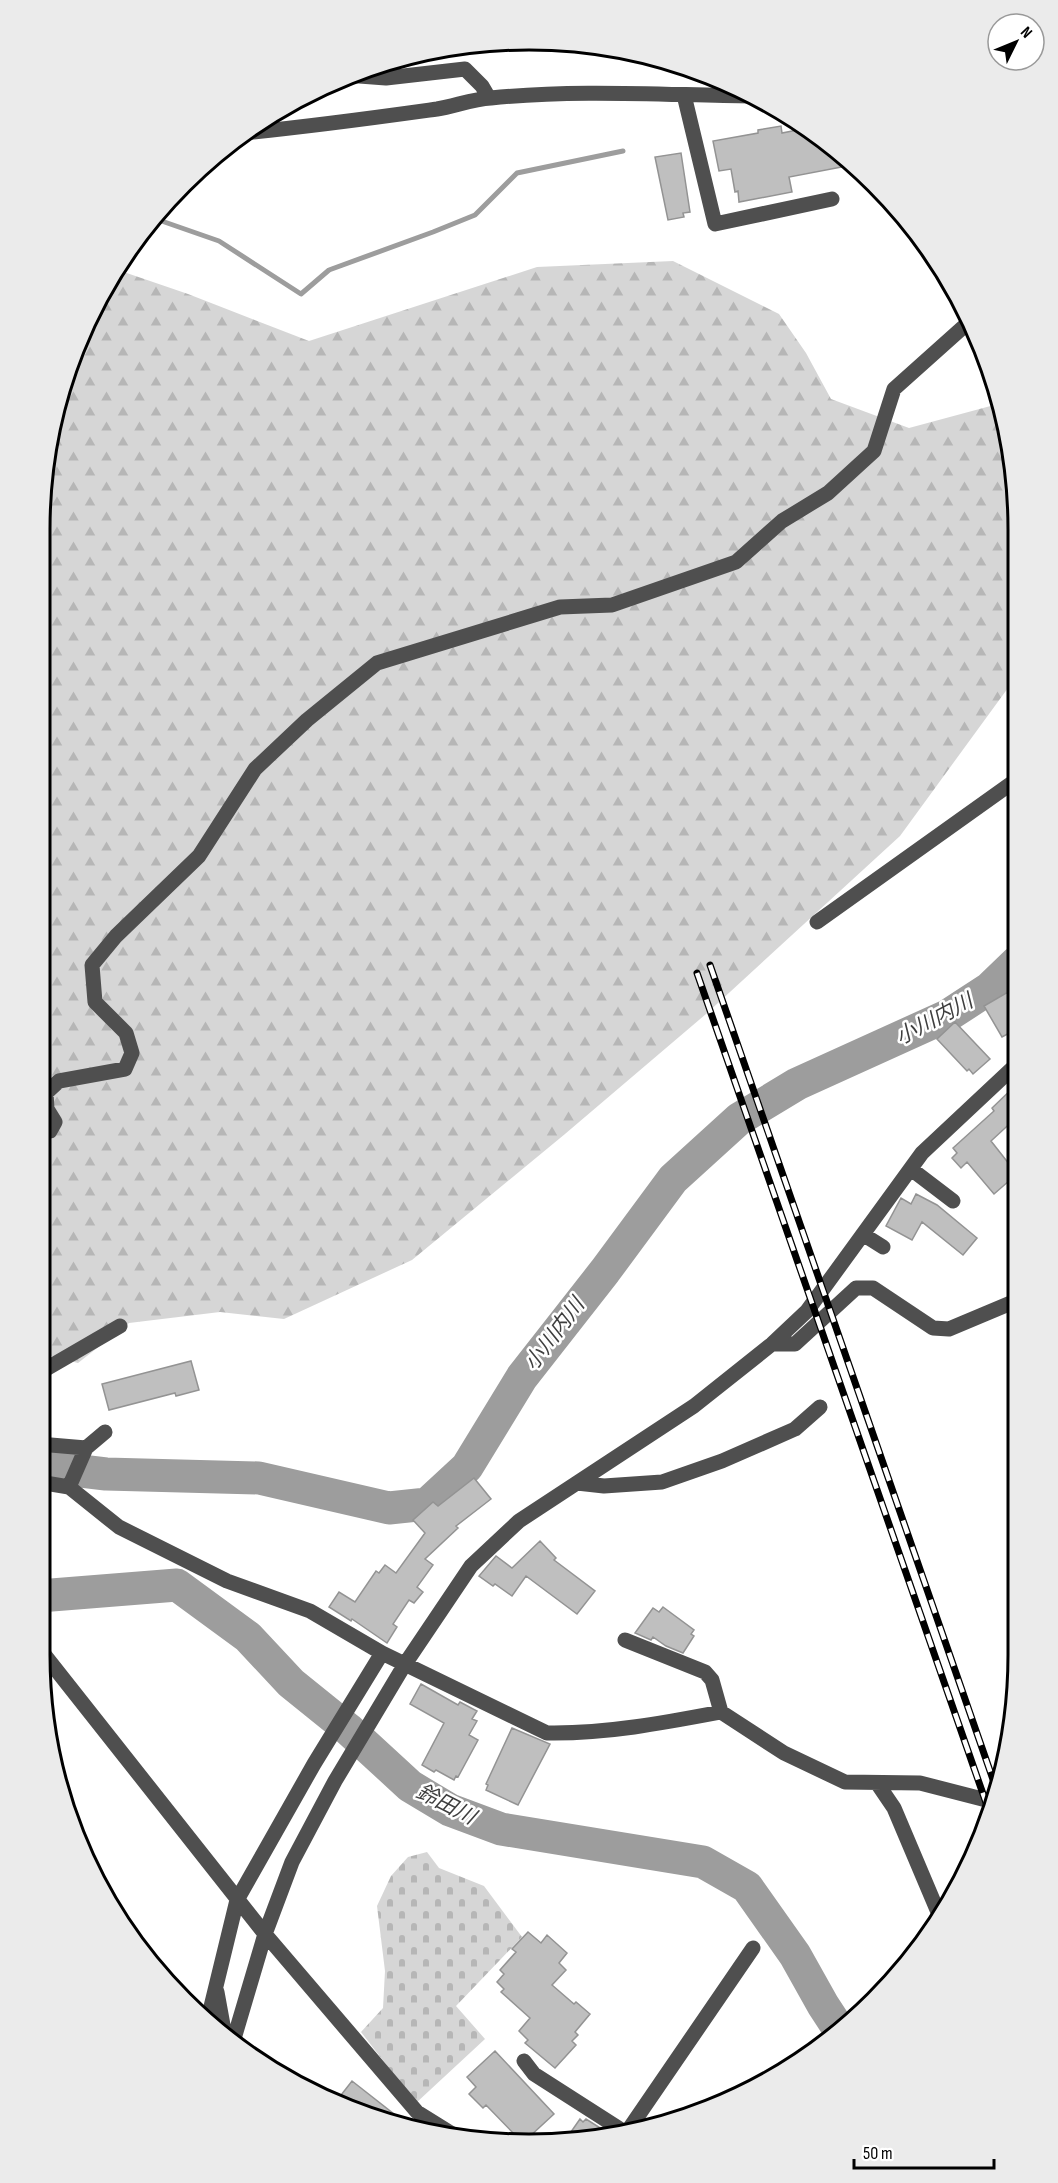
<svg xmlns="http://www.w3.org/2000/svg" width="1058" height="2183" viewBox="0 0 1058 2183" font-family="'Sofia Sans Condensed','Noto Sans JP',sans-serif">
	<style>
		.forest { fill: url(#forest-firs) }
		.cemetery { fill: url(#cemetery-stones) }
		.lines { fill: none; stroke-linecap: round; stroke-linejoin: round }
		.stream { stroke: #9d9d9d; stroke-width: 5 }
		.river { stroke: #9d9d9d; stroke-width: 33 }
		.building { fill: #bfbfbf; stroke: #939393; stroke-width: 1.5 }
		.minor { stroke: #4f4f4f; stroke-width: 15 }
		.rail-casing { stroke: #000; stroke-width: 7 }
		.rail { stroke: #fff; stroke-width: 4.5; stroke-dasharray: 14; stroke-linecap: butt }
		.labels { text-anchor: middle; stroke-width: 5; stroke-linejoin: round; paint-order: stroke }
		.water-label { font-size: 21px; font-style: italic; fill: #3e3e3e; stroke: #fff }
		.rim { fill: none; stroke: #000; stroke-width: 3 }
	</style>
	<defs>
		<pattern id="forest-firs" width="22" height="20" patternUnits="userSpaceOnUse" patternTransform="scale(1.5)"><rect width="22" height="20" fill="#d6d6d6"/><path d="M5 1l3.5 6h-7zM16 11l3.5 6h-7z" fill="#b6b6b6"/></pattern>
		<pattern id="cemetery-stones" width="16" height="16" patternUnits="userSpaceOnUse" patternTransform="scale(1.5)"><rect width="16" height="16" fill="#d6d6d6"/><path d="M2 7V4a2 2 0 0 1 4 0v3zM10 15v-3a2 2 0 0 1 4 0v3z" fill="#b6b6b6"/></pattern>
	</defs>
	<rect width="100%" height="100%" fill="#fff"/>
	<path class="forest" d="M 673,261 L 779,314 L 806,353 L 831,399 L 909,428 L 998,404 L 1015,465 L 1016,677 L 900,836 L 706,1014 L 565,1134 L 412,1260 L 284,1319 L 220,1312 L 129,1323 L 78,1363 L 39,1353 L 39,529 L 48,433 L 76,341 L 115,269 L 188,294 L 309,341 L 537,267 Z"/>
	<path class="cemetery" d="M 427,1852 L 439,1868 L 484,1886 L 522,1937 L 456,2006 L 485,2039 L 416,2103 L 361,2032 L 383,2008 L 385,1971 L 377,1906 L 391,1876 L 408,1857 Z"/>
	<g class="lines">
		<path class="stream" d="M 153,218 L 219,241 L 301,294 L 329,270 L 433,232 L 475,215 L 517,173 L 623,151"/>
		<path class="river" d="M 39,1466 L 106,1474 L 259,1478 L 389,1508 L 427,1504 L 467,1467 L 522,1377 L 605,1271 L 673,1179 L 739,1119 L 797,1084 L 947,1016 L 990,988 L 1017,962
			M 39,1596 L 177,1585 L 248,1637 L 291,1683 L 348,1729 L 410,1786 L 450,1810 L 501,1829 L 703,1862 L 747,1887 L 795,1955 L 823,2005 L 840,2031"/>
	</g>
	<path class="building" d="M 781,126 L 782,133 L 807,128 L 828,140 L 852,165 L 789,177 L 792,192 L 739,202 L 738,191 L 735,192 L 731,169 L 719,171 L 713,141 L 758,133 L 758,130 Z
		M 681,153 L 690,212 L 683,213 L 684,217 L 668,220 L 655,157 Z
		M 1008,992 L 1017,1007 L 1017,1029 L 1002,1037 L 984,1006 Z
		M 955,1022 L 990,1059 L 973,1074 L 969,1069 L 967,1071 L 937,1039 Z
		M 1017,1084 L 1017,1117 L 991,1141 L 1017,1174 L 994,1194 L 967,1162 L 961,1168 L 952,1158 L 957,1153 L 953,1148 L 994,1111 L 992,1108 Z
		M 916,1194 L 937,1205 L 977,1238 L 963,1255 L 922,1222 L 912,1240 L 886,1226 L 901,1198 L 911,1204 Z
		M 191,1361 L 199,1390 L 176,1396 L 175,1393 L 109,1410 L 102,1384 Z
		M 474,1478 L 491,1499 L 456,1526 L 458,1528 L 425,1559 L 433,1565 L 417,1587 L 423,1592 L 414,1603 L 409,1600 L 393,1624 L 397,1627 L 387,1643 L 352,1619 L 351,1621 L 329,1607 L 339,1592 L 355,1602 L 376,1571 L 379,1573 L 385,1565 L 396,1573 L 425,1533 L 413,1520 L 433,1502 L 438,1506 Z
		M 540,1541 L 556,1558 L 554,1560 L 595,1591 L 577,1614 L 526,1576 L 512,1596 L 495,1584 L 493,1586 L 479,1576 L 496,1556 L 512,1568 Z
		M 663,1607 L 694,1630 L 691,1634 L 694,1636 L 683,1653 L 666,1646 L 653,1637 L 651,1640 L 635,1633 L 653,1608 L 659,1612 Z
		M 421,1684 L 458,1705 L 460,1702 L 477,1711 L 472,1719 L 477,1721 L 469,1735 L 478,1740 L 458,1777 L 456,1776 L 454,1780 L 436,1770 L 434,1772 L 422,1765 L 444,1723 L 410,1704 Z
		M 512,1728 L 550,1744 L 518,1805 L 486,1790 L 488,1785 L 486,1784 Z
		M 528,1932 L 541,1943 L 547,1935 L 567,1953 L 559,1963 L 566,1970 L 552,1985 L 574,2004 L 576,2002 L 590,2014 L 575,2032 L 578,2035 L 572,2041 L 576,2045 L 555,2068 L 525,2043 L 528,2040 L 519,2031 L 530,2018 L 501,1992 L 504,1989 L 497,1982 L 504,1974 L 500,1970 L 516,1952 L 512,1949 Z
		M 495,2051 L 554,2114 L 528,2138 L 517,2137 L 486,2105 L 483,2108 L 469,2094 L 476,2087 L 467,2077 Z
		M 352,2081 L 399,2118 L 397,2121 L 338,2099 Z
		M 580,2119 L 583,2122 L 586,2119 L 605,2131 L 600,2138 L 593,2140 L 566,2139 Z"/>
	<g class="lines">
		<path class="minor" d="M 346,75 L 386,78 L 465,69 L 482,86 L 489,98
			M 684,95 L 715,224 L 832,199
			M 242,133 C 308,127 372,118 437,109 C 455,106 473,99 491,98 C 578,89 664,95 751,96
			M 817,922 L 1016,780
			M 39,1131 L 50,1131 L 55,1122 L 47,1109 L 46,1093 L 59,1081 L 125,1069 L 132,1053 L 126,1033 L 95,1002 L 92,965 L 116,936 L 199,856 L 255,769 L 307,720 L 377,663 L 560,607 L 612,605 L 736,562 L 782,521 L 828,493 L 874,451 L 894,389 L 970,321
			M 911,1169 L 953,1201
			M 864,1235 L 883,1247
			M 772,1344 L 795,1344 L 856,1288 L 873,1288 L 933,1328 L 949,1329 L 1018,1300
			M 39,1373 L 120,1326
			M 39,1444 L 86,1448
			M 39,1482 L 69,1487 L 119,1527 L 227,1581 L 310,1611 L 382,1653 L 547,1733 C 605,1734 663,1723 721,1712 L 784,1753 L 845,1782 L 920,1783 L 994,1802
			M 577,1483 L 604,1486 L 662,1482 L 722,1461 L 795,1429 L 820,1407
			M 69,1487 L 86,1448 L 105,1432
			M 625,1640 L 705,1672 L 712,1680 L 721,1712
			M 39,1648 L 265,1934 L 417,2112 L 454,2135
			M 877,1783 L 894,1808 L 938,1912
			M 217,1992 L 225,2036
			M 207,2023 L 237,1900 L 314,1764 L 382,1653
			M 233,2042 L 265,1934 L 292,1862 L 335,1781 L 405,1664 L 471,1566 L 519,1521 L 694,1406 L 772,1344 L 807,1311 L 922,1153 L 1017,1064
			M 524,2061 L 534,2074 L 623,2131
			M 629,2129 L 753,1948"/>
		<defs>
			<path id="rail" d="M 710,965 L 997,1791
				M 697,973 L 990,1814"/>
		</defs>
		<use href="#rail" class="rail-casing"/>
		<use href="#rail" class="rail"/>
	</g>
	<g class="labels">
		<g class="water-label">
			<text transform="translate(934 1019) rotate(-28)" y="7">小川内川</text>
			<text transform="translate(554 1334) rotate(-53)" y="7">小川内川</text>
			<text transform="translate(446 1804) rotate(27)" y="7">鈴田川</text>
		</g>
	</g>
	<path d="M0 0H1058V2183H0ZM529 50H529A479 479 0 0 1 1008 529V1655A479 479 0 0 1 529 2134H529A479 479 0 0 1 50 1655V529A479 479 0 0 1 529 50Z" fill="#ebebeb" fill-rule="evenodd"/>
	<path class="rim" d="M529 50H529A479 479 0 0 1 1008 529V1655A479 479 0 0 1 529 2134H529A479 479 0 0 1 50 1655V529A479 479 0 0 1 529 50Z"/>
	<g transform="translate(1016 42) rotate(47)"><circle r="28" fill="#ffffff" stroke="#999999" stroke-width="1.5"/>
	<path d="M0-4.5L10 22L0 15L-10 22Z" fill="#000000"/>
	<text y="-9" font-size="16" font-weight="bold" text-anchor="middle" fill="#000000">N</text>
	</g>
	<path d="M854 2159v9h140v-9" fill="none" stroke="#000000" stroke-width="3"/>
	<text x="863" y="2159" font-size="18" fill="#000000" stroke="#ffffff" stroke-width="4.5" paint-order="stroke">50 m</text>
</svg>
